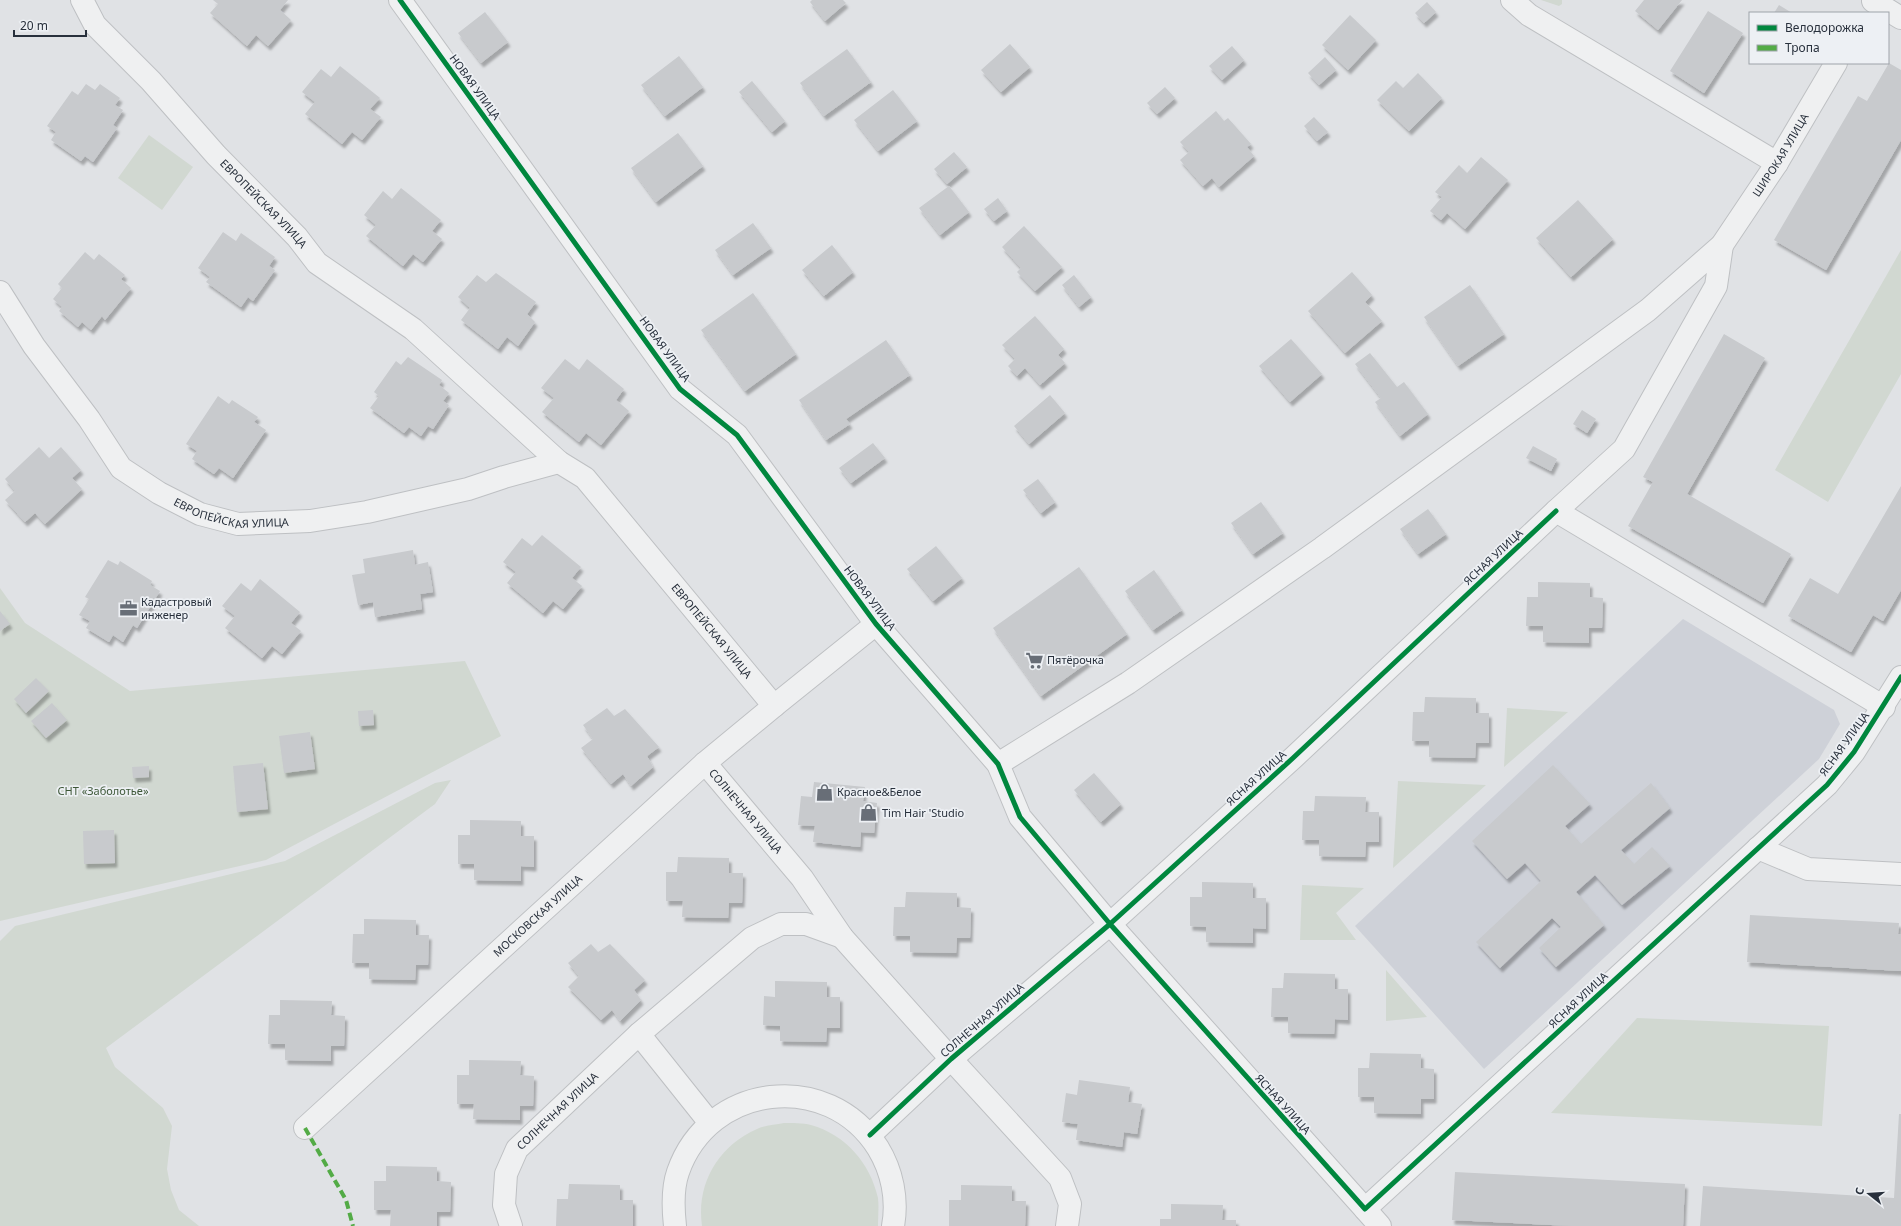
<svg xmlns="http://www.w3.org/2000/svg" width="1901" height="1226" viewBox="0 0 1901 1226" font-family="'Noto Sans',sans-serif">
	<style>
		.built { fill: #ced1d8 }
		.green { fill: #d1d8d1 }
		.building { fill: #c8cacd; filter: url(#shadow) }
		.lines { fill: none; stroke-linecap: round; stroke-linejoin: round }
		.minor-casing { stroke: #bec0c3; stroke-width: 24 }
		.minor { stroke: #eff0f1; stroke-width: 22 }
		.quiet { stroke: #53ab46; stroke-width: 4; stroke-dasharray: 8 4; stroke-linecap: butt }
		.cycleway-casing { stroke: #edf0f4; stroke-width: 8 }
		.cycleway { stroke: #00873e; stroke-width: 5 }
		.labels { text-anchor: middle; stroke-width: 3.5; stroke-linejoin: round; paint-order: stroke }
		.street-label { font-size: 11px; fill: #28303c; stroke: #edf0f4 }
		.poi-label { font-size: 11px; fill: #28303c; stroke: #edf0f4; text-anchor: start }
		.park-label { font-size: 11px; fill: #3d5737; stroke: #edf0f4 }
	</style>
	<defs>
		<filter id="shadow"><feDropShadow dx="2.5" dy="4.5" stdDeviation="1" flood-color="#0004"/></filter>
	</defs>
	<rect width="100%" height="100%" fill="#e0e2e5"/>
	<path class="built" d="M 1683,619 L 1834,710 L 1840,724 L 1819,759 L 1484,1069 L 1355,926 Z"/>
	<path class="green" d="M 1541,0 L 1562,0 L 1562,4 L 1559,6 Z
		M 149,135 L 193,167 L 162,210 L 118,178 Z
		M 1901,250 L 1901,374 L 1828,502 L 1775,470 Z
		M 0,588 L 25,623 L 130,691 L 465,661 L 501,736 L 266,860 L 0,921 Z
		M 1507,708 L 1568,712 L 1504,767 Z
		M 451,780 L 435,804 L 106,1048 L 115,1067 L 163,1108 L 172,1126 L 167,1169 L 171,1190 L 179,1210 L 199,1226 L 0,1226 L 0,941 L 15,926 L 285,861 L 435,783 Z
		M 1398,781 L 1486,785 L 1393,868 Z
		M 1302,885 L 1364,888 L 1336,913 L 1356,940 L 1300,940 Z
		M 1386,970 L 1427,1017 L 1386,1021 Z
		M 1637,1018 L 1829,1026 L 1822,1126 L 1551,1113 Z
		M 784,1123 C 792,1123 803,1123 811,1125 C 846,1135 870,1163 878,1198 C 879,1207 878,1217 878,1226 L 702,1226 C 696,1184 718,1146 757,1129 C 765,1125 775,1125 784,1123 Z"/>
	<path class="building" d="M 213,0 L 288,0 L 280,10 L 291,20 L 268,46 L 256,35 L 247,46 L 210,13 L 218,4 Z
		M 812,0 L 843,0 L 846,3 L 825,21 L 810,2 Z
		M 1644,0 L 1682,0 L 1658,30 L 1635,11 Z
		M 1427,2 L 1436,12 L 1424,23 L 1415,13 Z
		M 1779,5 L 1792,13 L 1774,13 Z
		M 1708,11 L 1743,33 L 1704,93 L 1670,71 Z
		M 485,12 L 508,42 L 481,63 L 458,33 Z
		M 1350,15 L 1376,40 L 1348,70 L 1322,45 Z
		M 1010,44 L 1030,67 L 1001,92 L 981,70 Z
		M 1232,46 L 1244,60 L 1222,80 L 1209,66 Z
		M 847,49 L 871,82 L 824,116 L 800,83 Z
		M 679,56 L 703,87 L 665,116 L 641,85 Z
		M 1325,57 L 1336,70 L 1319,85 L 1308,73 Z
		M 1889,63 L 1901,70 L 1901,140 L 1826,270 L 1774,240 L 1858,96 L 1867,101 Z
		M 340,66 L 380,98 L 370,109 L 381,117 L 362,140 L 352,132 L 342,144 L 305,114 L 315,102 L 302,92 L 321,69 L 331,77 Z
		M 1418,73 L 1442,98 L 1409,131 L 1377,100 L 1396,81 L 1403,88 Z
		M 752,81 L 785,121 L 772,132 L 739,92 Z
		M 86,84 L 95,90 L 100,84 L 120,98 L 115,105 L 123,110 L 113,125 L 117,128 L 93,162 L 85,156 L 81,161 L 51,140 L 56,132 L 47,126 L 72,91 L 78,95 Z
		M 1165,87 L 1175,98 L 1157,114 L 1147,103 Z
		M 893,90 L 917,121 L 878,151 L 854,120 Z
		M 1216,111 L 1224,121 L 1228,118 L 1251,144 L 1247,147 L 1254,156 L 1219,187 L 1212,178 L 1203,186 L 1180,160 L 1189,152 L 1180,142 Z
		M 1314,117 L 1328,132 L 1317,141 L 1304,126 Z
		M 678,133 L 703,166 L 656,202 L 631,168 Z
		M 954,152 L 967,167 L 947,184 L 934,169 Z
		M 1481,157 L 1508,180 L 1465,229 L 1447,213 L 1441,220 L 1430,211 L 1442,197 L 1435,192 L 1459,165 L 1467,173 Z
		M 949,186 L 969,212 L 940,235 L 919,208 Z
		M 401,188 L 441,220 L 432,231 L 442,239 L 423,262 L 413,254 L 403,266 L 366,236 L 376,225 L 364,215 L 383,191 L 392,199 Z
		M 998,198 L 1007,211 L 994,221 L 984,209 Z
		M 1578,200 L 1613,239 L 1571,277 L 1536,238 Z
		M 753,223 L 771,248 L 733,275 L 715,250 Z
		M 1024,226 L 1062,267 L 1035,291 L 1017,272 L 1021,268 L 1002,247 Z
		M 223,232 L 236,241 L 241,233 L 275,257 L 269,266 L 275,270 L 253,301 L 248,297 L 241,307 L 206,282 L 210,277 L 198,268 Z
		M 832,245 L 853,272 L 824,296 L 802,270 Z
		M 85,252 L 94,260 L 99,254 L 125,275 L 121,279 L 131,288 L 105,320 L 102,316 L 91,330 L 82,322 L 78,327 L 59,311 L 62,307 L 53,299 L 62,288 L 58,284 Z
		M 1352,272 L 1372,295 L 1365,302 L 1382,321 L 1345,353 L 1308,311 Z
		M 496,273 L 536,302 L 527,314 L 535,322 L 518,346 L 507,337 L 498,349 L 461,320 L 470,308 L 458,297 L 477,275 L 486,282 Z
		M 1074,275 L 1091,297 L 1079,307 L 1062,285 Z
		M 1470,285 L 1504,334 L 1458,366 L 1424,317 Z
		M 753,293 L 796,354 L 745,391 L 701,330 Z
		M 1035,316 L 1064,349 L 1058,355 L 1065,363 L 1040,385 L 1025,368 L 1017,376 L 1008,366 L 1015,359 L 1002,345 Z
		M 1724,334 L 1765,358 L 1687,494 L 1791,554 L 1763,603 L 1628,526 L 1653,482 L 1643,477 Z
		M 1291,339 L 1322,374 L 1290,402 L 1259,366 Z
		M 886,340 L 910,375 L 846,419 L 850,424 L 826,440 L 799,400 Z
		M 1370,353 L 1397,387 L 1404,382 L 1428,414 L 1400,436 L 1375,402 L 1381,398 L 1355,364 Z
		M 408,357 L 442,380 L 439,385 L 449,393 L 443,401 L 449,405 L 433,429 L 428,426 L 421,436 L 409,427 L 404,433 L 370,408 L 379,396 L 374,392 L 396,361 L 401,365 Z
		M 565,359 L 579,370 L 587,359 L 624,389 L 616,400 L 629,411 L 601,445 L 586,433 L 579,442 L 542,412 L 554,398 L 541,388 Z
		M 1050,395 L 1065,413 L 1029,444 L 1014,426 Z
		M 218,396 L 229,404 L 232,400 L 258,417 L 254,422 L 266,430 L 233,478 L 219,468 L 214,474 L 192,459 L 197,451 L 186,444 Z
		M 1582,410 L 1596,419 L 1587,433 L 1573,424 Z
		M 873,443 L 885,458 L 851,483 L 839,468 Z
		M 1533,446 L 1557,459 L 1551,471 L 1526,458 Z
		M 39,447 L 49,458 L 61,447 L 81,470 L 72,478 L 82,489 L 45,524 L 35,513 L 25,522 L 5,500 L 15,491 L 5,479 Z
		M 1038,479 L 1055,502 L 1041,513 L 1023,490 Z
		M 1901,486 L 1901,590 L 1883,621 L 1873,615 L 1851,652 L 1788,616 L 1810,578 L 1838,594 Z
		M 1261,502 L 1283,533 L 1253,554 L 1231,523 Z
		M 1428,509 L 1446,534 L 1418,554 L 1400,529 Z
		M 542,535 L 581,567 L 572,578 L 582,586 L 563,609 L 553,601 L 543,613 L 507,583 L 516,572 L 503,562 L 522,538 L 532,546 Z
		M 936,546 L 962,578 L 933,601 L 907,569 Z
		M 413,550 L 415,565 L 428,562 L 433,592 L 420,594 L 422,609 L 375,617 L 373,602 L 358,605 L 352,575 L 365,573 L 363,559 Z
		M 108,560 L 118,565 L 120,561 L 152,581 L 150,585 L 160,591 L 137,628 L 133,625 L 123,642 L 113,635 L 109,642 L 86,628 L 90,621 L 79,615 L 89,599 L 85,597 Z
		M 1079,567 L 1127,634 L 1041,696 L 993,628 Z
		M 1154,570 L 1182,610 L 1153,630 L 1125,591 Z
		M 260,579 L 300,612 L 291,623 L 301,631 L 282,654 L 272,646 L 262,658 L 225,628 L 235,616 L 222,606 L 241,583 L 251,591 Z
		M 1538,582 L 1590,583 L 1590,597 L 1603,598 L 1602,628 L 1589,628 L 1589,643 L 1543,642 L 1543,626 L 1526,626 L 1527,597 L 1538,597 Z
		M 0,611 L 10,624 L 0,631 Z
		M 36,678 L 49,691 L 26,713 L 14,699 Z
		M 1425,697 L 1476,698 L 1476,713 L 1489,713 L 1489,743 L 1476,743 L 1475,758 L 1429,757 L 1429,741 L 1412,741 L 1413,712 L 1424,712 Z
		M 52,703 L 67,720 L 46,738 L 31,721 Z
		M 607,708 L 614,716 L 625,709 L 659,747 L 647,756 L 653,767 L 631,786 L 623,774 L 611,784 L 581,748 L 593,739 L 583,725 Z
		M 373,710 L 374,725 L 359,726 L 358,711 Z
		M 310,732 L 315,769 L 284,773 L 279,736 Z
		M 263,763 L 268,809 L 237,812 L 233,766 Z
		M 1553,765 L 1590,804 L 1565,826 L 1581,844 L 1651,783 L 1670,808 L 1621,850 L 1634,864 L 1652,847 L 1670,866 L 1622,905 L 1595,875 L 1576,892 L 1604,925 L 1556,967 L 1539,948 L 1561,927 L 1552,918 L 1500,968 L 1476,942 L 1541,881 L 1525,863 L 1507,879 L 1472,841 Z
		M 149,766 L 149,777 L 133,778 L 132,767 Z
		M 1094,773 L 1121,804 L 1101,822 L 1074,790 Z
		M 814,782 L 865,787 L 863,801 L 877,803 L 874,833 L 861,832 L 860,847 L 813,842 L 815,826 L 798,825 L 801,796 L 812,797 Z
		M 1315,796 L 1366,797 L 1365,812 L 1379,812 L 1379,842 L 1366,842 L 1365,857 L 1319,856 L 1319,840 L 1302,840 L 1303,811 L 1314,811 Z
		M 470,820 L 521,821 L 521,836 L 534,836 L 534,867 L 521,866 L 521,881 L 474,880 L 474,864 L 458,864 L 458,835 L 470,835 Z
		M 114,830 L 115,863 L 84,864 L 83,831 Z
		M 678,857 L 729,858 L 729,873 L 743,873 L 742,903 L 729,903 L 728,918 L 682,917 L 683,901 L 666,901 L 666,872 L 677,872 Z
		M 1202,882 L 1253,883 L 1253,898 L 1266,898 L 1266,929 L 1253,928 L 1253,943 L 1206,942 L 1206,927 L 1190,926 L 1190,897 L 1202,897 Z
		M 906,892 L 957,893 L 957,907 L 971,908 L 970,938 L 957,938 L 956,953 L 910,952 L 910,936 L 893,936 L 894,907 L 905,907 Z
		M 1750,915 L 1899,923 L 1898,934 L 1901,934 L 1901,971 L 1747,962 Z
		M 364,919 L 416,920 L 416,935 L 429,935 L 428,965 L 416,965 L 415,980 L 369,979 L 369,963 L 352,963 L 353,934 L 364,934 Z
		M 591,944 L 598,952 L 610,944 L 645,980 L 634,990 L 641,1000 L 620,1021 L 612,1010 L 601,1020 L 568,987 L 579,976 L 568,963 Z
		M 1284,973 L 1335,974 L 1335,989 L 1348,989 L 1348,1020 L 1335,1019 L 1334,1034 L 1288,1033 L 1288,1017 L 1271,1017 L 1272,988 L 1283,988 Z
		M 775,981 L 827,982 L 827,997 L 840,997 L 840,1028 L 827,1028 L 826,1042 L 780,1041 L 780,1026 L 763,1025 L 764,996 L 775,997 Z
		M 280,1000 L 332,1001 L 331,1015 L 345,1016 L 344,1046 L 331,1046 L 331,1061 L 285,1060 L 285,1044 L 268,1044 L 269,1015 L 280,1015 Z
		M 1370,1053 L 1421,1054 L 1421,1068 L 1434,1069 L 1434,1099 L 1421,1099 L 1421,1114 L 1374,1113 L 1374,1097 L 1358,1097 L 1358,1068 L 1369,1068 Z
		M 469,1060 L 521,1061 L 520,1075 L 534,1076 L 533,1106 L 520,1106 L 520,1120 L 473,1119 L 474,1104 L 457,1104 L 457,1075 L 469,1075 Z
		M 1079,1080 L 1130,1087 L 1128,1102 L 1142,1104 L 1137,1134 L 1124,1132 L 1122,1147 L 1076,1140 L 1078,1124 L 1062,1122 L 1066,1093 L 1077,1095 Z
		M 1899,1114 L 1901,1114 L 1901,1226 L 1700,1226 L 1703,1186 L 1894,1198 Z
		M 386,1166 L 437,1167 L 437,1181 L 451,1182 L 450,1212 L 437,1212 L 437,1226 L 390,1226 L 391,1210 L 374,1210 L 374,1181 L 386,1181 Z
		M 1455,1172 L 1685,1184 L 1683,1226 L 1571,1226 L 1452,1220 Z
		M 569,1184 L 620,1185 L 620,1200 L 633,1200 L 633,1226 L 556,1226 L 557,1199 L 568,1199 Z
		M 961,1185 L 1012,1186 L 1012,1201 L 1026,1201 L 1025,1226 L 949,1226 L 949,1200 L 961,1200 Z
		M 1171,1204 L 1223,1205 L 1222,1220 L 1236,1220 L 1236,1226 L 1160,1226 L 1160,1219 L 1171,1219 Z"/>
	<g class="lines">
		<defs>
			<g id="minor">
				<path id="s1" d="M 82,0 L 95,25 L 151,81 L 216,155 L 297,237 L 317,263 L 413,329 L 559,462 L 585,478 L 774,706 L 876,624"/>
				<path d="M 400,0 L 680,389 L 737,435 L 876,624 L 998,764 L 1020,817 L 1110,924 L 951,1059 L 870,1135"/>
				<path d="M 1512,0 L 1529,15 L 1777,163"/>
				<path d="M 1873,1 L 1901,18"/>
				<path d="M 1722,245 L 1716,286 L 1624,449 L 1556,511 L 1884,707"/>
				<path id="s2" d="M 0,292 L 34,346 L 89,419 L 121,468 L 159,493 L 200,514 L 238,524 L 310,521 L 367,512 L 468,489 L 504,477 L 559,462"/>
				<path d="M 1556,511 L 1293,758 L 1110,924 L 1365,1209 L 1827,785 L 1854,752 L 1901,677"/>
				<path id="s3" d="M 705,763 L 802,878 L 842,937 L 951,1059 L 1060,1178 L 1070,1204 L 1067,1226"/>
				<path id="s4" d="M 998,764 L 1128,683 L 1322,548 L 1648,310 L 1722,245 L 1777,163 L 1836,63"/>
				<path d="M 1758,848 L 1808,869 L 1901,874"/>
				<path d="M 639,1034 L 710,1123"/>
				<path id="s5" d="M 305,1128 L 705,763 L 774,706"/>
				<path d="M 1365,1209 L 1380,1226"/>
				<path id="s6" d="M 511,1226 L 504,1205 L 506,1174 L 517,1149 L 639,1034 L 752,938 L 781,924 L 806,924 L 842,937"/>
				<path d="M 675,1226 C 673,1208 672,1189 678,1172 C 709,1083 828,1069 878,1148 C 892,1171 898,1199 893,1226"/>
			</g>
		</defs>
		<use href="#minor" class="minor-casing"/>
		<use href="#minor" class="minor"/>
		<path class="quiet" d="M 305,1128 L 346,1200 L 353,1226"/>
		<defs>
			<path id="cycleway" d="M 400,0 L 680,389 L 737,435 L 876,624 L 998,764 L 1020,817 L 1110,924 L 951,1059 L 870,1135
				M 1556,511 L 1293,758 L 1110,924 L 1365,1209 L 1827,785 L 1854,752 L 1901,677"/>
		</defs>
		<use href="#cycleway" class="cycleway-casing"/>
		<use href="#cycleway" class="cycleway"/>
	</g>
	<defs>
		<symbol id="office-bare" viewBox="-9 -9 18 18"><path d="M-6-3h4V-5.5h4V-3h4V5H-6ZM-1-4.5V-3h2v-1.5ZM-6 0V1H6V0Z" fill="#686e77" stroke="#edf0f4" stroke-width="2.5" paint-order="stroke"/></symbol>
		<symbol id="supermarket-bare" viewBox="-9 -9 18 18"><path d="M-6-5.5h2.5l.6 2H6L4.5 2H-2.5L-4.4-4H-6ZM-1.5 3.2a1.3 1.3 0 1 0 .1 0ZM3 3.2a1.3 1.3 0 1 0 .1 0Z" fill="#686e77" stroke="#edf0f4" stroke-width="2.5" paint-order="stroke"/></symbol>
		<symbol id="shop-bare" viewBox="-9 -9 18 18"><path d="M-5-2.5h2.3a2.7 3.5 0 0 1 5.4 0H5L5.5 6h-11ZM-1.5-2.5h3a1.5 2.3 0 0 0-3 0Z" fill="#686e77" stroke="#edf0f4" stroke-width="2.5" paint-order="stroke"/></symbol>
	</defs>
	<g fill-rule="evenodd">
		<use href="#office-bare" x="116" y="596" width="25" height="25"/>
		<use href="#supermarket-bare" x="1022" y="648" width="25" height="25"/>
		<use href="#shop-bare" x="812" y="780" width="25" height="25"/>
		<use href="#shop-bare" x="856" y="800" width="25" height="25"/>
	</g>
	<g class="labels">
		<g class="street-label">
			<text transform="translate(475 87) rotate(54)" y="4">НОВАЯ УЛИЦА</text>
			<text dy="4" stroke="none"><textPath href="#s4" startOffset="999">ШИРОКАЯ УЛИЦА</textPath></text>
			<text dy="4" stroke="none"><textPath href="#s1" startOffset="274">ЕВРОПЕЙСКАЯ УЛИЦА</textPath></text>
			<text transform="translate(665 349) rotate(54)" y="4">НОВАЯ УЛИЦА</text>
			<text dy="4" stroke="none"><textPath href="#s2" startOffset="336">ЕВРОПЕЙСКАЯ УЛИЦА</textPath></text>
			<text transform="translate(1493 557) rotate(-43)" y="4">ЯСНАЯ УЛИЦА</text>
			<text transform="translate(870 598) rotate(53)" y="4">НОВАЯ УЛИЦА</text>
			<text dy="4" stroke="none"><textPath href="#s1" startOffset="897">ЕВРОПЕЙСКАЯ УЛИЦА</textPath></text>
			<text transform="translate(1844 744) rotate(-54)" y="4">ЯСНАЯ УЛИЦА</text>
			<text transform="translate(1256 778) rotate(-42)" y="4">ЯСНАЯ УЛИЦА</text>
			<text dy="4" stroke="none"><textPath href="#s3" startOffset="63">СОЛНЕЧНАЯ УЛИЦА</textPath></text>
			<text dy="4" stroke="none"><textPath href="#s5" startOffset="315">МОСКОВСКАЯ УЛИЦА</textPath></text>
			<text transform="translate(1578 1000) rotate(-43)" y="4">ЯСНАЯ УЛИЦА</text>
			<text transform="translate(982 1020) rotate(-41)" y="4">СОЛНЕЧНАЯ УЛИЦА</text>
			<text transform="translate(1283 1104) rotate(48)" y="4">ЯСНАЯ УЛИЦА</text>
			<text dy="4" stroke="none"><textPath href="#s6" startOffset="136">СОЛНЕЧНАЯ УЛИЦА</textPath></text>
		</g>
		<g class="poi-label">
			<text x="141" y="606">Кадастровый<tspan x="141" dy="13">инженер</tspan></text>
			<text x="1047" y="664">Пятёрочка</text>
			<text x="837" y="796">Красное&amp;Белое</text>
			<text x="882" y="817">Tim Hair 'Studio</text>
		</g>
		<g class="park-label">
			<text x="103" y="795">СНТ «Заболотье»</text>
		</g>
	</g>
	<rect x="1749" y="12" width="140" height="52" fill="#edf0f4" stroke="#9ea3aa"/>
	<rect x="1757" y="25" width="20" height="6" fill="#00873e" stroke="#9ea3aa"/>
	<text x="1785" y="32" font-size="12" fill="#28303c">Велодорожка</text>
	<rect x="1757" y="45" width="20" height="6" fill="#53ab46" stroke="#9ea3aa"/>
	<text x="1785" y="52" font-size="12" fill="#28303c">Тропа</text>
	<g transform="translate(1869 1194) rotate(287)" stroke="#edf0f4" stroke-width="3" paint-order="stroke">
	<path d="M0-3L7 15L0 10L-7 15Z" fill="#28303c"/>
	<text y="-6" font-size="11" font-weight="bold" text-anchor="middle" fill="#28303c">С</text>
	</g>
	<path d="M14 30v6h72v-6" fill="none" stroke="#28303c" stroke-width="2"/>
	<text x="20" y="30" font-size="12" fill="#28303c" stroke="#edf0f4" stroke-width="3" paint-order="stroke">20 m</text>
</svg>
